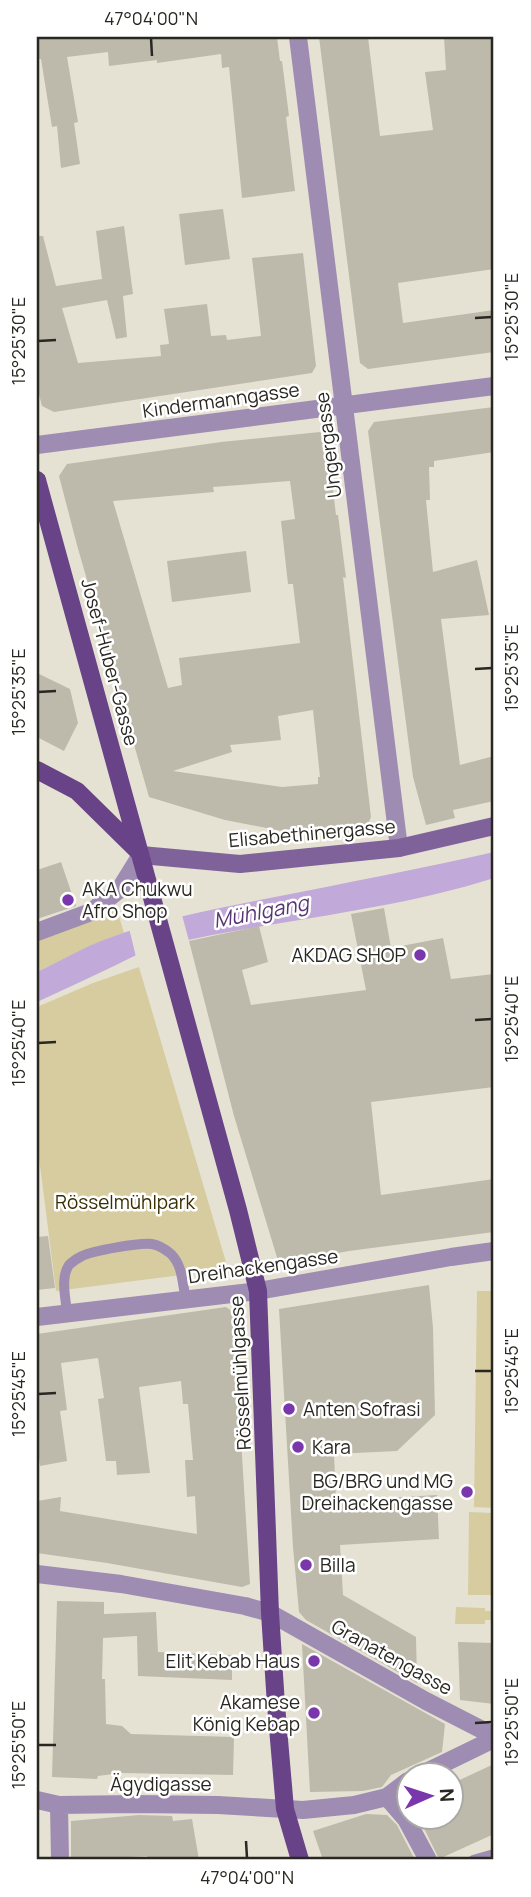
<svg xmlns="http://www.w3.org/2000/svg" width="531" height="1897" viewBox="0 0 531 1897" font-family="Manrope,sans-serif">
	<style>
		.green { fill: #d6cc9f }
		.water { fill: #c1a9d9 }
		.pier { fill: #e5e2d3 }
		.building { fill: #bdbaab; fill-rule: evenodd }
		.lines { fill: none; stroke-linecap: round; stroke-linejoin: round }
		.lane { stroke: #9f8cb2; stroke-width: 10 }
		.street { stroke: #9f8cb2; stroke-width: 18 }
		.secondary { stroke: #7f629a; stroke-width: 18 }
		.primary { stroke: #684387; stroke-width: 18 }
		.ticks { fill: none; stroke: #282721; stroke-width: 2.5 }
		.poi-dot { fill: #7a37ab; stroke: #fff; stroke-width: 2.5 }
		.labels { text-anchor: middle; stroke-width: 5; stroke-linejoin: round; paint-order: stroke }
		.street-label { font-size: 19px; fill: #282721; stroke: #fff }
		.poi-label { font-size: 19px; fill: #282721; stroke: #fff; text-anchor: start }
		.park-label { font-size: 19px; fill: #372e01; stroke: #fff }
		.water-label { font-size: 21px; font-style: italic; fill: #563672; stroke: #fff }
		.neatline { fill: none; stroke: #282721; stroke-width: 2.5 }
		.ticks-label { font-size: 18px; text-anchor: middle; fill: #282721 }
	</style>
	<rect width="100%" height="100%" fill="#e5e2d3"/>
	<path class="green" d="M 116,906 L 124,933 L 107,939 L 37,972 L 37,936 Z
		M 139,967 L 228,1269 L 56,1291 L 37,1142 L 37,1007 L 93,983 Z
		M 477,1291 L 494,1291 L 494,1508 L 474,1507 Z
		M 469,1512 L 494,1513 L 494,1595 L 468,1595 Z
		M 456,1607 L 485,1608 L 485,1611 L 494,1611 L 494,1620 L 485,1620 L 485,1624 L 455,1624 Z"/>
	<path class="water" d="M 494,852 L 494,878 C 387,912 273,920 164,945 C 147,949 130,958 114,966 C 89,978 63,990 37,1002 L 37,972 C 61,961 84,947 109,938 C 161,919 216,909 270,898 C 345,883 420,869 494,852 Z"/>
	<path class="pier" d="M 182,915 L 189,941 L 136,957 L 129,928 Z"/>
	<path class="building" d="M 37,37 L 277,37 L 280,61 L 282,61 L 289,116 L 286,117 L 295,191 L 242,198 L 229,67 L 222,68 L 221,54 L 157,63 L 157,60 L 109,66 L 108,52 L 67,57 L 78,122 L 74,123 L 80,164 L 61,168 L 57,126 L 52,127 L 41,59 L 37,59 Z
		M 319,37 L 368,37 L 380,136 L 433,130 L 425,72 L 446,70 L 444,37 L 494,37 L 493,63 L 494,72 L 494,269 L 398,283 L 403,323 L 494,310 L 494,352 L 368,369 L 360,363 Z
		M 223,209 L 230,259 L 185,265 L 179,214 Z
		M 124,226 L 133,294 L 123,296 L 127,337 L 116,339 L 107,300 L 62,308 L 78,363 L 161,356 L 160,345 L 169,344 L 164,309 L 207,304 L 211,336 L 226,335 L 227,340 L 261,336 L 252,258 L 303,253 L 316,366 L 312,373 L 54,412 L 42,406 L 37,387 L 37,236 L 43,236 L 56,286 L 102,279 L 96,231 Z
		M 494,407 L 494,452 L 434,461 L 434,467 L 429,467 L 430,500 L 426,500 L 433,572 L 477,560 L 489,615 L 441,619 L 460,765 L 494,756 L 494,801 L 453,810 L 455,818 L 426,825 L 413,777 L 368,431 L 374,422 Z
		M 320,432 L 327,441 L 336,515 L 338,515 L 346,578 L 343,577 L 371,817 L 367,826 L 287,832 L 225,820 L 149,797 L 77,545 L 59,476 L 67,464 L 221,442 ZM 290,481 L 295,519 L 281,521 L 288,584 L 293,584 L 300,643 L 179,658 L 182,685 L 168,688 L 113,501 L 214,492 L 213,487 ZM 313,710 L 320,777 L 318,777 L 318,784 L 282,787 L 173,771 L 232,752 L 230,745 L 281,740 L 278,716 Z
		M 246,551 L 251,592 L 172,602 L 167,561 Z
		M 37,673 L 70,689 L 78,723 L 64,751 L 37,737 Z
		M 61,862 L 76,906 L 37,919 L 37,870 Z
		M 384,908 L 391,948 L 443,938 L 451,979 L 494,974 L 494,1087 L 371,1102 L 381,1195 L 494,1179 L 494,1232 L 349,1251 L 279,1264 L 234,1116 L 189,941 L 259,926 L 268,962 L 242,970 L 251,1005 L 366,990 L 351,914 Z
		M 48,1236 L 55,1288 L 37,1290 L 37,1237 Z
		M 429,1285 L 433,1328 L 435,1415 L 397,1451 L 334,1454 L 336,1501 L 437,1495 L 439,1539 L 340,1545 L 343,1595 L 416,1637 L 417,1683 L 306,1620 L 299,1612 L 293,1547 L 279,1309 Z
		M 226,1307 L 233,1312 L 250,1584 L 242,1587 L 107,1563 L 37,1553 L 37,1501 L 61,1497 L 60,1511 L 197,1534 L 195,1496 L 187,1497 L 185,1460 L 193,1460 L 188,1404 L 183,1404 L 181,1381 L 139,1387 L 150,1473 L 117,1475 L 116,1461 L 106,1461 L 98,1399 L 104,1398 L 98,1358 L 61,1363 L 67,1410 L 60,1411 L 67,1461 L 40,1466 L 37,1440 L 37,1334 Z
		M 57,1601 L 104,1602 L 104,1614 L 156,1612 L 158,1652 L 232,1655 L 232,1680 L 138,1676 L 137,1636 L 103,1638 L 102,1679 L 105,1679 L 106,1724 L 122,1726 L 131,1734 L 234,1737 L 233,1775 L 121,1773 L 98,1776 L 97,1779 L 52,1777 Z
		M 458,1642 L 494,1643 L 494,1704 L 460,1700 Z
		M 302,1644 L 445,1724 L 442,1752 L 391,1775 L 382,1787 L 363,1791 L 310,1792 Z
		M 494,1764 L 494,1834 L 439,1859 L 418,1816 L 451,1816 L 451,1784 Z
		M 366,1814 L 387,1815 L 397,1825 L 415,1860 L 323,1860 L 313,1831 Z
		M 139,1815 L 172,1816 L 173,1821 L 192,1819 L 199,1860 L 148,1860 L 147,1856 L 71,1860 L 71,1821 Z"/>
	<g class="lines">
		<path class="lane" d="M 67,1313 C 66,1299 60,1278 69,1265 C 72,1262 78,1258 82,1256 C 93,1251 140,1242 152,1244 C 159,1245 165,1249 171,1254 C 183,1266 182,1283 186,1299
			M 473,1860 L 494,1854"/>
		<path class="street" d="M 298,37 L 399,848
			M 37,445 L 494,386
			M 37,932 L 91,912 L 120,889 L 141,855
			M 37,1317 L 258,1291 L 451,1257 L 494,1251
			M 37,1574 L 121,1584 L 245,1606 L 270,1613 L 426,1701 L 494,1736
			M 422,1774 L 494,1739
			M 387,1797 L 406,1819 L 428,1860
			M 37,1800 L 59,1805 L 134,1804 L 218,1805 L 303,1810 L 354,1805 L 387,1797 L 408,1781
			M 59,1805 L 60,1860"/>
		<path class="secondary" d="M 141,855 L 240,864 L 399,848 L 494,826"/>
		<path class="primary" d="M 37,480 L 238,1210 L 258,1291 L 270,1613 L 276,1705 L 285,1809 L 300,1860
			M 37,770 L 77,791 L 139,852"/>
	</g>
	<path class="ticks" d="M 151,38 L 152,56M 475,318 L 492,317M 38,341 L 56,340M 475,669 L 492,668M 38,692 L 56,691M 475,1020 L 492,1019M 38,1043 L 56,1042M 475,1371 L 492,1371M 38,1394 L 56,1393M 475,1723 L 492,1722M 38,1745 L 56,1745M 246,1841 L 247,1858"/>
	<g class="poi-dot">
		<circle cx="68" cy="900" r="7"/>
		<circle cx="420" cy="955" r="7"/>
		<circle cx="289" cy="1409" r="7"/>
		<circle cx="298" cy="1447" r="7"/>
		<circle cx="467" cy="1492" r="7"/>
		<circle cx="306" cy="1565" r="7"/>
		<circle cx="314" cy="1661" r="7"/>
		<circle cx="314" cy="1713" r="7"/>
	</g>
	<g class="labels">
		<g class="street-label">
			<text transform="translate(221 400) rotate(-8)" y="7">Kindermanngasse</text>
			<text transform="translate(328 445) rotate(-97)" y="7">Ungergasse</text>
			<text transform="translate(110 662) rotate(75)" y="7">Josef-Huber-Gasse</text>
			<text transform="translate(312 833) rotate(-5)" y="7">Elisabethinergasse</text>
			<text transform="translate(263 1266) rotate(-8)" y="7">Dreihackengasse</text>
			<text transform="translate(240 1373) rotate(-93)" y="7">Rösselmühlgasse</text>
			<text transform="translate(392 1657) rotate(29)" y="7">Granatengasse</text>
			<text x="161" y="1791">Ägydigasse</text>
		</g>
		<g class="poi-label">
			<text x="82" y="896">AKA Chukwu<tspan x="82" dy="22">Afro Shop</tspan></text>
			<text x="406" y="962" text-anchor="end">AKDAG SHOP</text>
			<text x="303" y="1416">Anten Sofrasi</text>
			<text x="312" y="1454">Kara</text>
			<text x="453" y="1488" text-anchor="end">BG/BRG und MG<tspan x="453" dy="22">Dreihackengasse</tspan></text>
			<text x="320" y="1572">Billa</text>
			<text x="300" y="1668" text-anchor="end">Elit Kebab Haus</text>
			<text x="300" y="1709" text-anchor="end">Akamese<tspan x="300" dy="22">König Kebap</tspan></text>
		</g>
		<g class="park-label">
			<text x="125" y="1209">Rösselmühlpark</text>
		</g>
		<g class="water-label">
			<text transform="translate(261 912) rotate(-11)" y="7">Mühlgang</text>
		</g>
	</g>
	<rect width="531" height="1897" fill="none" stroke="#ffffff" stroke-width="77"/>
	<g transform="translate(430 1796) rotate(87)"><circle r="33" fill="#ffffff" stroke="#a9a9a6" stroke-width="2"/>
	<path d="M0-5L12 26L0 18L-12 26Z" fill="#7a37ab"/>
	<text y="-10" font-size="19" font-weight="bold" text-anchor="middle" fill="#282721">N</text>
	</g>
	<rect x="38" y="38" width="454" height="1820" class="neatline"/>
	<g class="ticks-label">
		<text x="151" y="25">47°04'00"N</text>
		<text transform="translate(512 317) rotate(-90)" y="6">15°25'30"E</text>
		<text transform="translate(19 341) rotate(-90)" y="6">15°25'30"E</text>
		<text transform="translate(512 668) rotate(-90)" y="6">15°25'35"E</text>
		<text transform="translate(19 692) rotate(-90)" y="6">15°25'35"E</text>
		<text transform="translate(512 1019) rotate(-90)" y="6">15°25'40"E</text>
		<text transform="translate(19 1043) rotate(-90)" y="6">15°25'40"E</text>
		<text transform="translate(512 1371) rotate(-90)" y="6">15°25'45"E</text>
		<text transform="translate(19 1394) rotate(-90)" y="6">15°25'45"E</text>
		<text transform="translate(512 1722) rotate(-90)" y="6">15°25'50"E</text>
		<text transform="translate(19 1745) rotate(-90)" y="6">15°25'50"E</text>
		<text x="247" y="1884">47°04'00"N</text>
	</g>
</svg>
